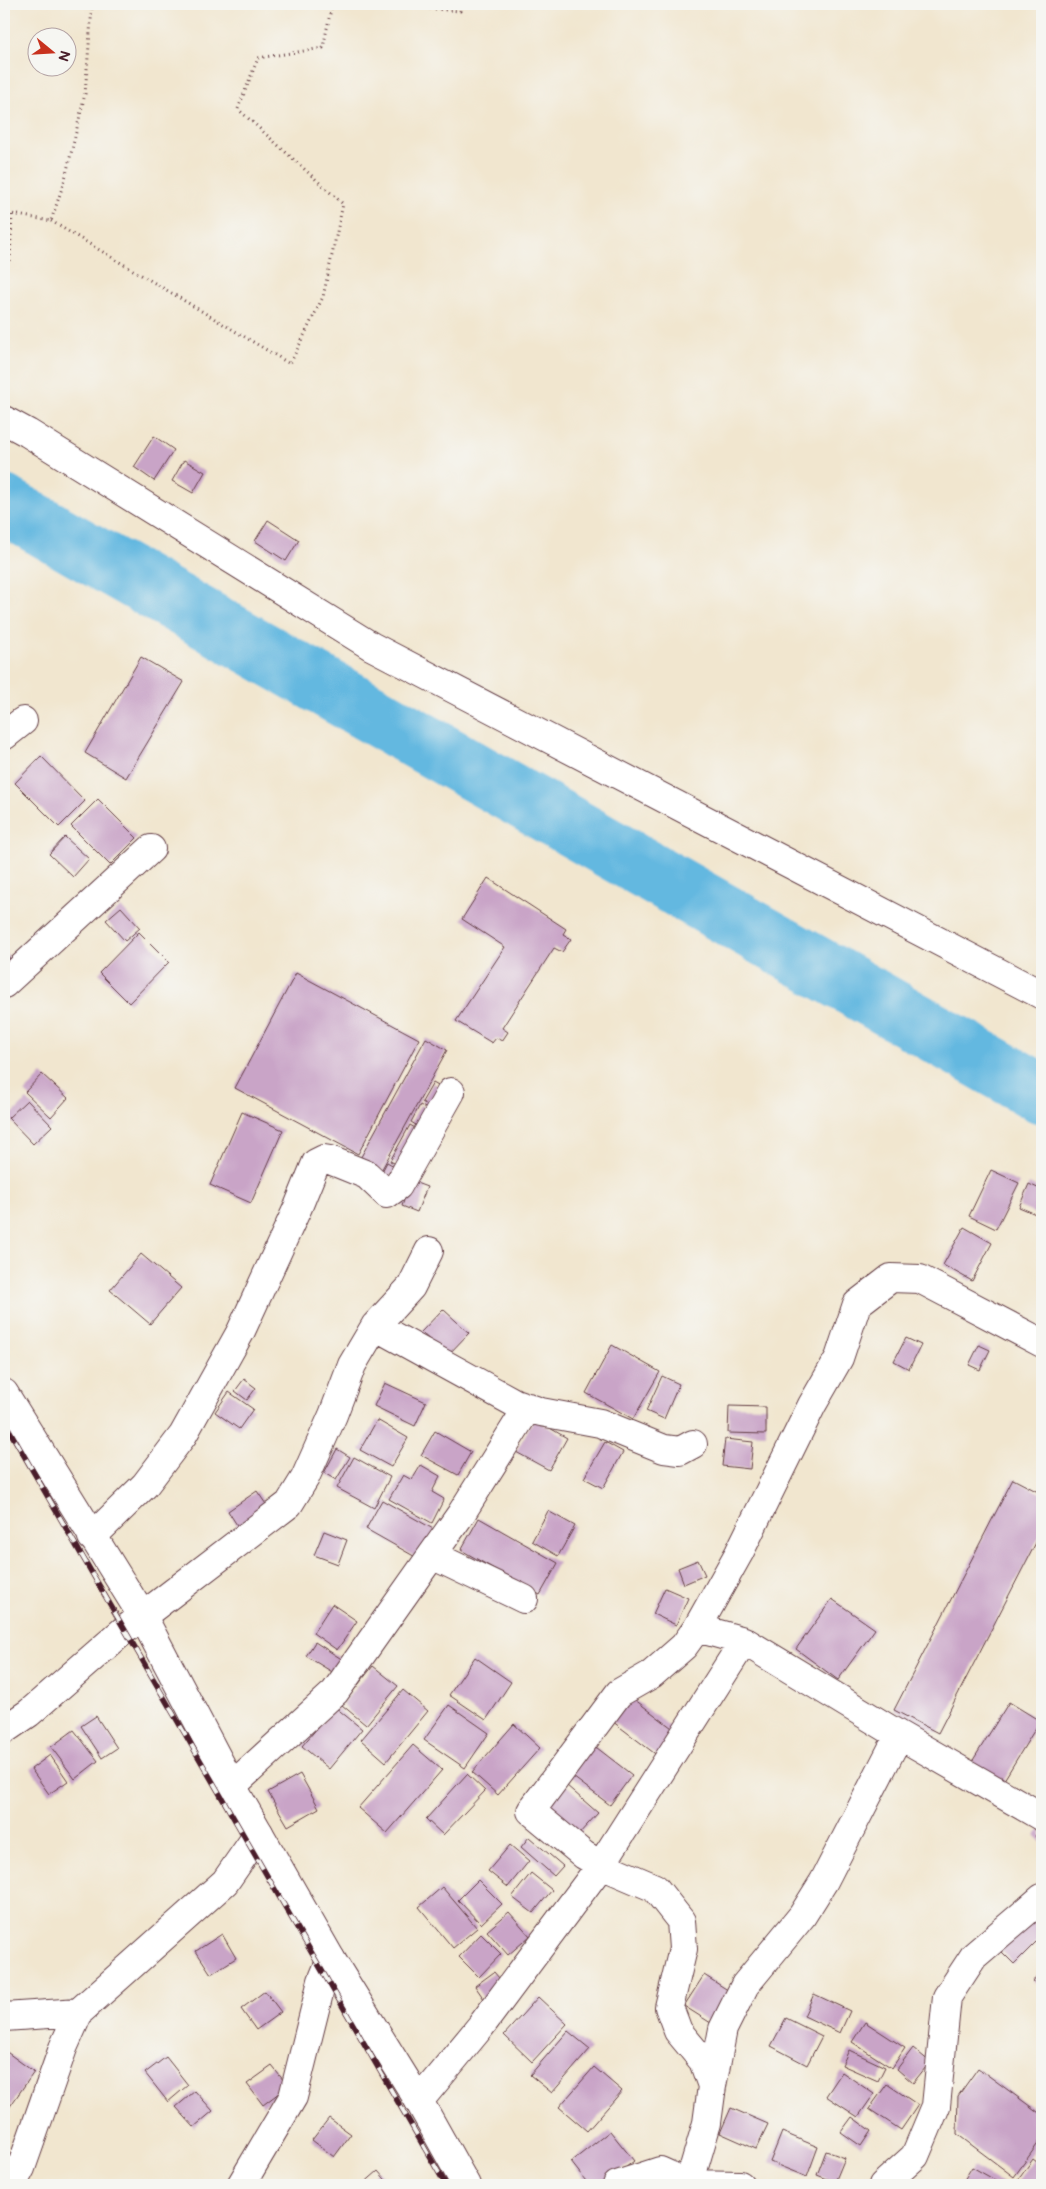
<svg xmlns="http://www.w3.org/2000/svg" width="1046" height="2189" font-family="'Balsamiq Sans',sans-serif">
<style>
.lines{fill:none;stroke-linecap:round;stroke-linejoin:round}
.river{stroke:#64b8e0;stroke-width:60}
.building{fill:#c9a4c7}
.minor-casing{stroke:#633d44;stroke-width:30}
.tertiary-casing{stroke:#633d44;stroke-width:30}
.path{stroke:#633d44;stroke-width:3;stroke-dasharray:1 4;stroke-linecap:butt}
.minor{stroke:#fff;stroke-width:28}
.tertiary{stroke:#fff;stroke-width:28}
.rail-casing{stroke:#4a1f2b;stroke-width:5.5}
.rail{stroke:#f6f6f2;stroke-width:4;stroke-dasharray:11;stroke-linecap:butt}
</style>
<rect width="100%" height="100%" fill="#f6f6f2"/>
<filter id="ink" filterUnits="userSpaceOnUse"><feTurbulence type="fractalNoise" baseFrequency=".02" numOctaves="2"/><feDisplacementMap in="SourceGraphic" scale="10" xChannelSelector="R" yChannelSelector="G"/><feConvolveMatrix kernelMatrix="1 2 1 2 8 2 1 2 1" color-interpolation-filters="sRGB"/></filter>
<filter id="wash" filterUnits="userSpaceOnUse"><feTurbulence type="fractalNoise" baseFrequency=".0096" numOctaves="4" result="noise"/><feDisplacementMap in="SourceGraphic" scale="20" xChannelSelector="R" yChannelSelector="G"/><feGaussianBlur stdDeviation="1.12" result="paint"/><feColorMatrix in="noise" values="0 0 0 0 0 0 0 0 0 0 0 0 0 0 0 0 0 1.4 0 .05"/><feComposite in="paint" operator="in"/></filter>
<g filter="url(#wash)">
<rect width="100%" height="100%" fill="#f1e6cf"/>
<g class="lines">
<!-- river -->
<path class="river" d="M4,505L1042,1094"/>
</g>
<g id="blocks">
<!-- building -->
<path class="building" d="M154,436L174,450L154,481L134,467Z
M184,460L205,472L193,493L172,481Z
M268,520L299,540L286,561L255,541Z
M141,657L184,682L126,778L85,753Z
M41,756L85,801L59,827L15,783Z
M98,799L137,838L110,865L71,826Z
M65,837L89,859L73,877L49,854Z
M488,878L566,929L563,934L571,939L562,952L554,948L502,1028L508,1032L502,1041L496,1038L492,1043L456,1021L505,947L462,919Z
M121,907L140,928L125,941L106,920Z
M139,932L169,962L129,1003L99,973Z
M4,950L16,968L4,976Z
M296,973L419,1039L358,1154L235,1088Z
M426,1038L447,1050L377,1178L356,1166Z
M42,1074L68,1098L51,1117L25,1092Z
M433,1083L447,1091L436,1110L422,1102Z
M27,1100L52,1126L33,1144L8,1118Z
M420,1105L434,1113L424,1130L411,1122Z
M242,1112L283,1130L251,1203L210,1185Z
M410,1125L424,1133L404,1168L390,1161Z
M387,1162L401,1170L377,1181Z
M991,1170L1019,1183L996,1229L969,1216Z
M411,1181L427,1187L417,1212L402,1206Z
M1029,1184L1042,1190V1205L1038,1215L1019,1207Z
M964,1227L992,1243L972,1281L943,1265Z
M141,1254L181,1288L150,1324L110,1290Z
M443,1309L469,1333L447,1356L421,1332Z
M906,1338L921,1345L909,1369L894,1361Z
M612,1345L660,1372L633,1419L586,1393Z
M979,1345L990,1350L980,1370L969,1365Z
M662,1376L679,1384L664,1419L646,1411Z
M244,1379L256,1388L247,1400L235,1391Z
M385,1383L426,1402L415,1426L374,1406Z
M229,1392L253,1409L239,1429L215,1412Z
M729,1406L766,1407V1434L728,1433Z
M534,1419L567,1438L549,1470L516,1452Z
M377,1420L408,1438L391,1467L360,1450Z
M435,1431L471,1452L458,1475L421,1455Z
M725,1439L753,1442L750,1469L722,1466Z
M605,1442L623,1452L603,1488L584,1478Z
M337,1449L350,1457L336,1480L324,1473Z
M354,1457L390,1477L374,1508L337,1488Z
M421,1465L440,1476L432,1492L444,1499L432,1523L389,1499L403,1475L412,1480Z
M1013,1479L1042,1494V1531L938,1733L894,1710Z
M257,1491L272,1513L242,1533L228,1511Z
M382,1500L435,1530L419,1559L366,1529Z
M548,1511L575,1526L558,1556L532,1541Z
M479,1518L558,1563L540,1595L461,1550Z
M324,1531L347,1540L338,1564L314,1555Z
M698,1560L705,1575L684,1584L678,1568Z
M665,1588L688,1598L676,1625L653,1614Z
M832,1599L875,1629L838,1680L796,1649Z
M332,1604L357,1621L337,1650L313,1633Z
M315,1642L343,1660L334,1673L306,1656Z
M475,1657L511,1682L486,1720L449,1695Z
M373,1666L398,1686L366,1725L342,1705Z
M403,1690L428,1711L386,1762L361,1740Z
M626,1693L676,1731L658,1756L608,1718Z
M1009,1702L1040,1721L1001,1785L970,1765Z
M449,1705L489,1733L465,1768L424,1740Z
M335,1707L362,1729L329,1769L302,1746Z
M96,1716L117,1748L102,1758L81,1726Z
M514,1724L540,1748L498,1795L472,1772Z
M74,1730L98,1761L75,1779L51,1747Z
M592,1744L632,1775L610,1805L569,1774Z
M413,1745L442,1770L387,1833L358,1808Z
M50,1755L68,1781L49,1794L31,1769Z
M300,1774L319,1808L288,1826L268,1792Z
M467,1774L485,1791L443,1835L426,1819Z
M566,1785L598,1813L578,1835L547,1807Z
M1042,1829V1843L1035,1836Z
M529,1837L563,1866L554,1876L521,1847Z
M510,1845L529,1861L508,1887L488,1871Z
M531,1873L552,1890L533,1913L512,1897Z
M478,1880L502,1904L481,1924L458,1900Z
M442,1887L477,1928L453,1948L419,1907Z
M1032,1909L1042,1919V1936L1014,1964L996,1946Z
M509,1912L530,1936L508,1955L487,1931Z
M222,1934L236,1958L211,1974L196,1951Z
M481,1934L501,1954L479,1977L459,1957Z
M1042,1969V1988L1033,1981Z
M494,1972L504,1984L484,1999L475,1986Z
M704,1975L734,1994L714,2025L684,2006Z
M265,1991L281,2012L256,2030L241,2009Z
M814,1994L850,2011L840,2033L804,2016Z
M538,1997L567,2024L532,2062L504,2035Z
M786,2018L822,2036L807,2065L771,2046Z
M865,2022L905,2048L892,2068L852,2042Z
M568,2031L590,2049L552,2093L530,2075Z
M913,2048L930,2062L913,2083L897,2069Z
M4,2050L34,2072L4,2115Z
M849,2050L885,2067L878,2081L842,2065Z
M166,2057L188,2085L168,2102L145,2073Z
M272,2066L288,2086L263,2105L247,2084Z
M594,2067L622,2091L587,2131L559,2107Z
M978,2068L1042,2115V2138L1014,2177L957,2134L958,2096Z
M842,2072L874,2094L858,2117L826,2096Z
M887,2084L918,2105L901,2130L869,2109Z
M195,2091L213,2111L194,2127L176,2107Z
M731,2108L768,2124L756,2149L720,2133Z
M852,2117L871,2131L861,2146L841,2132Z
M329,2118L351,2134L334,2157L312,2140Z
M610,2131L634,2161L603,2185H589L571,2162Z
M782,2132L818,2147L807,2177L770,2162Z
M826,2151L845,2158L835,2182L817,2175Z
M1033,2159L1042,2166V2185H1019L1016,2183Z
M972,2167L1004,2185H961Z
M378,2171L390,2185H362Z"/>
</g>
</g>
<g filter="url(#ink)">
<use href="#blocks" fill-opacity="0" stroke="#633d44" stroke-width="1"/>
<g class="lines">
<defs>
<path id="minor" d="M4,736L23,721
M4,984L151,849
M375,1326L515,1403L541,1412L600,1423L664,1449L680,1451L693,1444
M92,1537L145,1485L183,1435L241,1331L298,1207L316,1163L324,1159L330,1160L367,1175L387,1194L398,1186L451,1092
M432,1555L524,1599
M697,1628L744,1641L899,1735L1042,1817
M4,1730L29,1713L123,1631L289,1504L305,1478L333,1415L352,1365L375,1326L411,1287L429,1251
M232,1786L335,1692L461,1514L528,1407
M4,2017L79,2012
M712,2086L723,2029L745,1985L802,1916L824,1881L899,1735
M419,2101L481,2026L601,1865L744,1641
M689,2184L707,2123L712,2086L703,2061L678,2031L669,2007L683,1949L681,1921L655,1888L601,1865L584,1855L531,1811L619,1693L652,1674L684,1646L697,1628L739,1553L812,1405L839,1358L857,1304L891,1278L920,1279L1042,1343
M12,2185L21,2168L63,2048L79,2012L225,1882L259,1833
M241,2185L293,2097L322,1981L331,1959
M617,2185L660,2171L689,2184L740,2185
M883,2185L915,2156L936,2106L947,1997L974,1956L1042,1898"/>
<path id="tertiary" d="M4,420L28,433L371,646L1042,995
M4,1393L143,1617L232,1786L331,1959L419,2101L466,2185"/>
</defs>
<!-- minor casing -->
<use href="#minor" class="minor-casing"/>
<!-- tertiary casing -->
<use href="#tertiary" class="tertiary-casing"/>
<!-- path -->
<path class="path" d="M370,4L460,11L461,4
M4,210L12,214L51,221L65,179L85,94L92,8L94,4
M51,221L290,364L323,297L343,204L238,109L258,58L323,48L332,4
M4,269L10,261L12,214"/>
<!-- minor -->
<use href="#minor" class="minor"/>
<!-- tertiary -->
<use href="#tertiary" class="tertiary"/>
<defs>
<path id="rail" d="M4,1421L446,2185"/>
</defs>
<!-- rail casing -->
<use href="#rail" class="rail-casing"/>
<!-- rail -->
<use href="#rail" class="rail"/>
</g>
</g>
<!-- margin -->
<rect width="1046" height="2189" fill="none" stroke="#f6f6f2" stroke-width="20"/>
<!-- north arrow -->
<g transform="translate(52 52) rotate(108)"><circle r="24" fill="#f6f6f2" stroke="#b1a0a2"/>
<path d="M0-4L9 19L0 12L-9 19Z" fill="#c8321e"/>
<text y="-8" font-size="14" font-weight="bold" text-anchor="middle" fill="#4a1f2b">N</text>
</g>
</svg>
